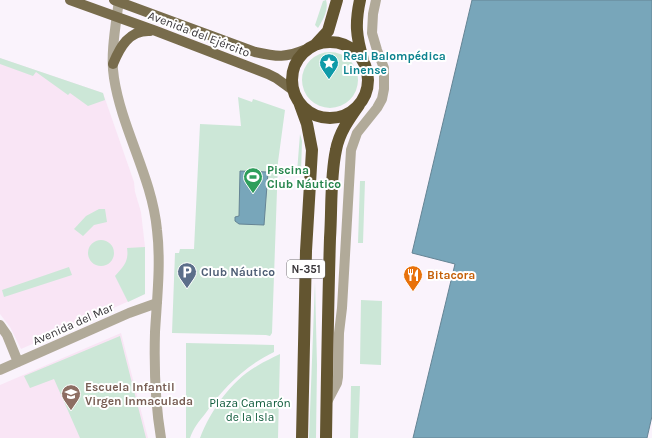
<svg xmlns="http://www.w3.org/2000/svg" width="652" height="438" font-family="Karla,sans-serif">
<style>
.education{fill:#f9e5f5}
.green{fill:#cce7d7}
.water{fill:#78a6ba;stroke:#658494}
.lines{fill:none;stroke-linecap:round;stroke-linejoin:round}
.minor{stroke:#b1aa99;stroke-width:10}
.major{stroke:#786c4c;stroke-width:10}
.highway{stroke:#635530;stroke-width:12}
.labels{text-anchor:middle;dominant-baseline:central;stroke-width:4;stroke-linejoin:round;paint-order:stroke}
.shield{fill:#fff;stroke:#747275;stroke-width:1}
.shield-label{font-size:11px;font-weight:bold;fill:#39363a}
.street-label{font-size:12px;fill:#39363a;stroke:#fff}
.culture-label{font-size:12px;font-weight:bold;fill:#0d838f;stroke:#fff;text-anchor:start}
.leisure-label{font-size:12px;font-weight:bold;fill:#27864d;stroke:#fff;text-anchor:start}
.service-label{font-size:12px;font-weight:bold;fill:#4e5e75;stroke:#fff;text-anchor:start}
.food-label{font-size:12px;font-weight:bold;fill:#c56008;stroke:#fff;text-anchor:start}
.education-label{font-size:12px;font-weight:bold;fill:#785e54;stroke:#fff;text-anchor:start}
.park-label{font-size:12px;fill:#105b3c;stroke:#fff}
</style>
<rect width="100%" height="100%" fill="#faf3fc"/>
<!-- education -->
<path class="education" d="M0,58L103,93L134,182L135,192L141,212L145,247V294L21,349L10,327L0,314Z
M121,333L148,438H0V385Z"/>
<!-- green -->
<path class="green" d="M326,0C329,9 323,20 318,28L315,25L323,1Z
M302 80a28 28 0 1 1 56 0a28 28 0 1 1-56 0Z
M0,58L103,93L105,100L88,106L70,93L68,95L36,72L33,76L0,64Z
M238,97L252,102L253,99L285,110L278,162L272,333L270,336L266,335L172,333L175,253H179L180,249H194L200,124L241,126Z
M300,134L302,141L301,172H297Z
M360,181H365L363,243H358Z
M99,209H105L107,222L94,225L83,236L74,229L86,216Z
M88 253a13 13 0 1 1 26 0a13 13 0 1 1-26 0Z
M145,247V294L128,302L115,276C124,266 129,261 127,248Z
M69,267L72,275L4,297L2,290Z
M315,282L317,365L316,438H309Z
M361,300L382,301L381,365L360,364Z
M120,336L146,438H80L54,379L30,388L24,376Z
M186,343L274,345V352C245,366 223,388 205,414C199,421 193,429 190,438H186Z
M280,354L278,438H200C211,410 231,381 257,366C265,361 272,358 280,354Z
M351,386H360L358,438H350Z"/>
<!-- water -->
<path class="water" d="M472,0H652V416L647,438H413L455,264L412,253Z
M240,171L268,172L264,225L239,224L235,221V217L239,216Z"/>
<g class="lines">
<!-- minor -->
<path class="minor" d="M119,0C116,24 110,55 114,78C122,130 152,177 157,230C161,263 157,298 155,332C154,368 155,403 161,438
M0,325L7,335L18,362
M0,370L129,313L157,303
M327,402L337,383L338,377L339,333L342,308L351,150L357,133L377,108L382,99L384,89V68L377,50L372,33L373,14L376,0"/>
<!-- major -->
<path class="major" d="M70,0L156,31L268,74L276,78L294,91
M114,0L255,52C278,57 285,58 307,49
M113,64C120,47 129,30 150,31"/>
<!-- highway -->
<path class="highway" d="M360,0C355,23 356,36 363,59
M292 80a38 38 0 1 1 76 0a38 38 0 1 1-76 0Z
M316,44L328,31L337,0
M299,102L307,124L312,150L306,251L302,438
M326,438C327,371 328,304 330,238C332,209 330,178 336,150C339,133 349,119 359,105"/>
</g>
<!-- icons -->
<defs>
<symbol id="sight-pin" viewBox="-11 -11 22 30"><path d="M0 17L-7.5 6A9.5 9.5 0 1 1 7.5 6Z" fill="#0f9aa8" stroke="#fff"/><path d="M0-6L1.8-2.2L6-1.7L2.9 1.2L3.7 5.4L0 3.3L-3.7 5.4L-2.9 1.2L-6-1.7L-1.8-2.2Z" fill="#fff"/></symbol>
<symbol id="stadium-pin" viewBox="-11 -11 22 30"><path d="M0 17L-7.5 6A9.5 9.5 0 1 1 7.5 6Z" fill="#2e9e5b" stroke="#fff"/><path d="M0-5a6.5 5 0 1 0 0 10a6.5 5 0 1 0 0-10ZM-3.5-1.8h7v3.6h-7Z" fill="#fff"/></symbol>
<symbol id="parking-pin" viewBox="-11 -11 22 30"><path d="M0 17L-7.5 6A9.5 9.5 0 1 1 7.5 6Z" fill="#5c6f8a" stroke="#fff"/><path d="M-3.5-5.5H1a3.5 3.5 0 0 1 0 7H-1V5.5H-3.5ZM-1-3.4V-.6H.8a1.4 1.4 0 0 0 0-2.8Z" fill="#fff"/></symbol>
<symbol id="restaurant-pin" viewBox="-11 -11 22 30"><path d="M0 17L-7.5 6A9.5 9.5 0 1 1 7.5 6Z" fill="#e8710a" stroke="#fff"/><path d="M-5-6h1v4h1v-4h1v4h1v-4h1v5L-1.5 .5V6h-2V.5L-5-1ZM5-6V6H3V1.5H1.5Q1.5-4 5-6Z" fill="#fff"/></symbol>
<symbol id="school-pin" viewBox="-11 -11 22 30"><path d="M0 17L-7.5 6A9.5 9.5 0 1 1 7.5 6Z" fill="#8d6e63" stroke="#fff"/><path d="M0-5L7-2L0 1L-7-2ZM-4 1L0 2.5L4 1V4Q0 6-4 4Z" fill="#fff"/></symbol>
</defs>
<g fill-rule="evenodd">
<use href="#sight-pin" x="318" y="52" width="22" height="30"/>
<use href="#stadium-pin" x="242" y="166" width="22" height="30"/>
<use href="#parking-pin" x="176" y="261" width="22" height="30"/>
<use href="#restaurant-pin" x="402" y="264" width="22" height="30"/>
<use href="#school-pin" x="60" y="383" width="22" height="30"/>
</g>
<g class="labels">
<!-- shield labels -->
<rect class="shield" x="287" y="260" width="38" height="18" rx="3"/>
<g class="shield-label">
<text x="306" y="269">N-351</text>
</g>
<!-- street labels -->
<g class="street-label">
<text transform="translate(199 34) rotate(21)">Avenida del Ejército</text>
<text transform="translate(73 324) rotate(-24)">Avenida del Mar</text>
</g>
<!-- culture labels -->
<g class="culture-label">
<text x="343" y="56">Real Balompédica<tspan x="343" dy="14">Linense</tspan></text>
</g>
<!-- leisure labels -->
<g class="leisure-label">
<text x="267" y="170">Piscina<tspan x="267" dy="14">Club Náutico</tspan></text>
</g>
<!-- service labels -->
<g class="service-label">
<text x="201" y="272">Club Náutico</text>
</g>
<!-- food labels -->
<g class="food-label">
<text x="427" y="275">Bitacora</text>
</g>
<!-- education labels -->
<g class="education-label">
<text x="85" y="387">Escuela Infantil<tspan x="85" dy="14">Virgen Inmaculada</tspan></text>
</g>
<!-- park labels -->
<g class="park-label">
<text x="250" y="403">Plaza Camarón<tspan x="250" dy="14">de la Isla</tspan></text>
</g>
</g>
</svg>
